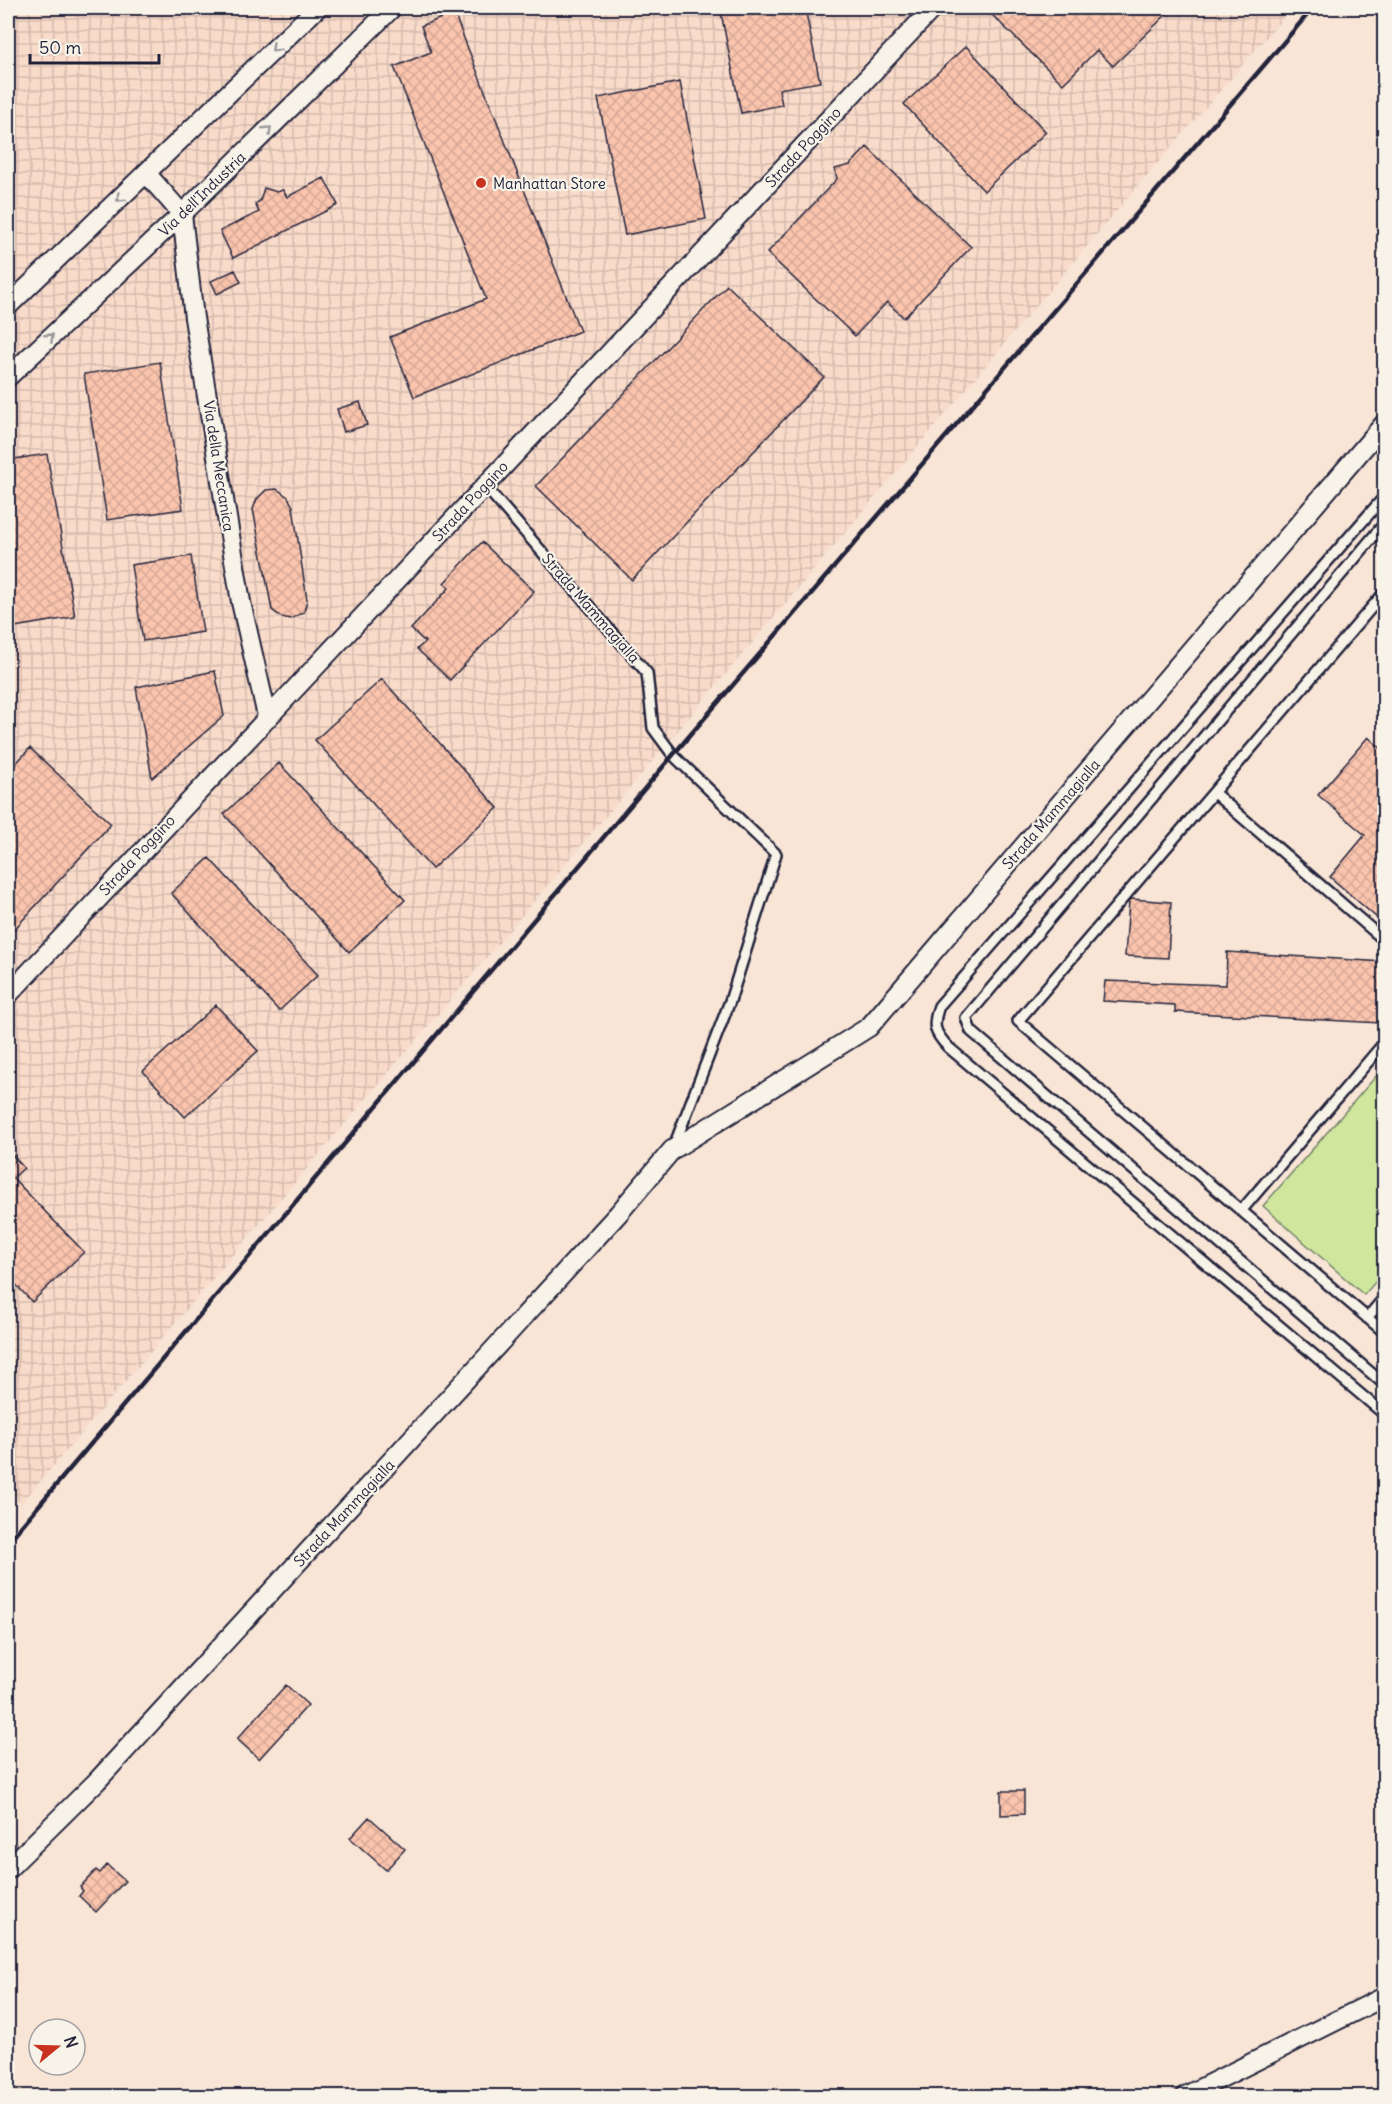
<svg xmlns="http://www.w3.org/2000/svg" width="1392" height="2104" font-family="Delius,sans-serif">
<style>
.industrial{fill:url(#industrial-grid)}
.green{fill:#cee79d;stroke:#78846c;stroke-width:1.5}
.building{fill:url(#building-cross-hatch);stroke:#22223b;stroke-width:1.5}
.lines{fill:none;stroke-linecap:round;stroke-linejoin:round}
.lane-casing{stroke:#22223b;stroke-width:14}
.street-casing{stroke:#22223b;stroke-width:22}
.lane{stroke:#f7f3e8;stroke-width:9}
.street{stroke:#f7f3e8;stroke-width:18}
.rail{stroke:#22223b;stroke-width:4.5}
.oneway{stroke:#97959a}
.poi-dot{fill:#c8321e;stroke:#f7f3e8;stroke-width:2}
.labels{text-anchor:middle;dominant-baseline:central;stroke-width:4.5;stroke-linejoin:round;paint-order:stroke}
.street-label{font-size:15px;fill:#22223b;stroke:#f7f3e8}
.poi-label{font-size:15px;fill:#22223b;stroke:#f7f3e8;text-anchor:start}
</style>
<defs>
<pattern id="industrial-grid" width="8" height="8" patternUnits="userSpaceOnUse" patternTransform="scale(1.5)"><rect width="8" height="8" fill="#f9dbca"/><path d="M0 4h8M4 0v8" fill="none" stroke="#d5bcae"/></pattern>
<pattern id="building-cross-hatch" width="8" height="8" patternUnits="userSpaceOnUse" patternTransform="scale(1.5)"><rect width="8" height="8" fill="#fac4ad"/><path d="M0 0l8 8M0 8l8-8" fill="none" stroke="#d6a896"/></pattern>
</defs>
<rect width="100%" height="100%" fill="#f8e5d6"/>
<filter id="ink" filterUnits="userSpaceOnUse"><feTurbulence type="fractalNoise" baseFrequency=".0167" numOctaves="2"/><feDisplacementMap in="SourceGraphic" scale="12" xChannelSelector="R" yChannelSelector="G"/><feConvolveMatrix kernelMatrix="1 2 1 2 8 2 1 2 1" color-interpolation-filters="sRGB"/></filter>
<g filter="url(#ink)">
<!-- industrial -->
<path class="industrial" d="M8,8H1292L1136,188L482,963L21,1504L8,1492Z"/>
<!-- green -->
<path class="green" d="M1384,1067V1272L1364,1295L1263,1206Z"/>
<!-- building -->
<path class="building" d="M720,8H805L820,82L779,89L782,105L741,113Z
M985,8H1173L1113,66L1097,50L1063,84Z
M454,13L580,331L414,397L390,337L486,299L394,67L431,52L421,26Z
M966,46L1046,132L984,191L904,104Z
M680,82L706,219L625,235L598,98Z
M867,147L971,247L904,318L887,302L855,336L767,253L837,179L835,169L850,165Z
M324,178L338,205L233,258L220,231L259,212L255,204L260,201L264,188L277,192L283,190L287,197Z
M235,270L241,282L217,294L211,281Z
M727,285L824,377L632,580L536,486Z
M160,362L183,509L107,520L84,374Z
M360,402L367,425L344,432L337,409Z
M47,454L75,617L8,628V460Z
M277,489L288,497L293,507L307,600L304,612L291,619L281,617L272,610L253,509L257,499L266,490Z
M482,542L534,591L450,680L417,649L425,642L411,629L449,588L444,583Z
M191,556L203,632L143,641L131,565Z
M215,671L224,716L152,778L136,687Z
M382,679L498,808L432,869L315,740Z
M1368,737L1384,751V924L1330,877L1365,835L1318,795Z
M30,748L111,824L8,936V772Z
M279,763L405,900L349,952L224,814Z
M209,858L318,975L279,1011L171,893Z
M1131,899L1171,902L1168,958L1125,956L1129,901Z
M1227,952L1384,962V1010L1382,1007L1381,1023L1175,1012V1005L1103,1001L1105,981L1226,985Z
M216,1005L258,1051L185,1117L143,1071Z
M8,1150L24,1168L13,1178L84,1252L32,1302L8,1276Z
M286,1685L308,1705L259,1759L237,1739Z
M1001,1791H1024V1814L1001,1815Z
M369,1817L405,1849L386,1870L350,1838Z
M107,1865L125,1881L96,1912L79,1896L83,1891L80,1887L96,1870L100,1873Z"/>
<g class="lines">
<defs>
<path id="lane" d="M484,485L647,673L653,728L673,755L776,854L730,1001L674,1146
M1384,497L939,1006C932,1026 934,1032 948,1047L1384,1414
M1384,524L966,1018L971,1031L1384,1384
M1384,593L1018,1021L1384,1332
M1214,793L1384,940
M1241,1211L1384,1043
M1367,1318L1384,1298"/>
<path id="street" d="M146,173L182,214L194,318L241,602L267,716
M8,306L317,8
M8,377L182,214L392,8
M8,995L933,8
M8,1869L97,1781L618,1214L672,1150L869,1027L1384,424
M1185,2096L1384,1997"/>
</defs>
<!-- lane casing -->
<use href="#lane" class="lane-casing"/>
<!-- street casing -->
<use href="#street" class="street-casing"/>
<!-- lane -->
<use href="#lane" class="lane"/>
<!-- street -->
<use href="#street" class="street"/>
<!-- rail -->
<path class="rail" d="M8,1542L673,755L1313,8"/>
</g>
<!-- one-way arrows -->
<defs><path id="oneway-chevron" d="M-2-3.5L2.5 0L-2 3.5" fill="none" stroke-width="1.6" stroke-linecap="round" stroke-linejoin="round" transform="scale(1.5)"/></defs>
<g class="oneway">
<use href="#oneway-chevron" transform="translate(275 48) rotate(136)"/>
<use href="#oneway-chevron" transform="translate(268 130) rotate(-44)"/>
<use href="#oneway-chevron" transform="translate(120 198) rotate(136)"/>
<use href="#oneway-chevron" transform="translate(50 337) rotate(-43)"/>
</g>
</g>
<!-- markers -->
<circle class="poi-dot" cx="481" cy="183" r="6"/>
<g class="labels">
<!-- street labels -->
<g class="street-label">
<text transform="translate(803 147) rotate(-47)">Strada Poggino</text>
<text transform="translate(202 194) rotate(-44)">Via dell'Industria</text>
<text transform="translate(219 466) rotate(81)">Via della Meccanica</text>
<text transform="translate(470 501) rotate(-47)">Strada Poggino</text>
<text transform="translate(591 608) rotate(49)">Strada Mammagialla</text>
<text transform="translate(1051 814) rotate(-49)">Strada Mammagialla</text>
<text transform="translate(137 855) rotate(-47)">Strada Poggino</text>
<text transform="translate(344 1513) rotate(-47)">Strada Mammagialla</text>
</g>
<!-- poi labels -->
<g class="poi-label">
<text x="493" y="183">Manhattan Store</text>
</g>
</g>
<!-- margin -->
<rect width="1392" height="2104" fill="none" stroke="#f7f3e8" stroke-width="30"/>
<rect x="15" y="15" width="1362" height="2074" fill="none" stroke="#22223b" stroke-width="2" filter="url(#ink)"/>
<!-- north arrow -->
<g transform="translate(57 2047) rotate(71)"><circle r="28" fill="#f7f3e8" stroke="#a29fa3" stroke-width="1.5"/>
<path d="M0-4.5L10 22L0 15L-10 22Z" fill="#c8321e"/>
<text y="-9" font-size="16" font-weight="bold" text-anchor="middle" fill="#22223b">N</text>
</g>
<!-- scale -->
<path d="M30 54v9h129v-9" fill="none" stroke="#22223b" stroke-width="3"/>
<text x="39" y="54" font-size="18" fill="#22223b" stroke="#f7f3e8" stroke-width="4.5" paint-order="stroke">50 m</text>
</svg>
